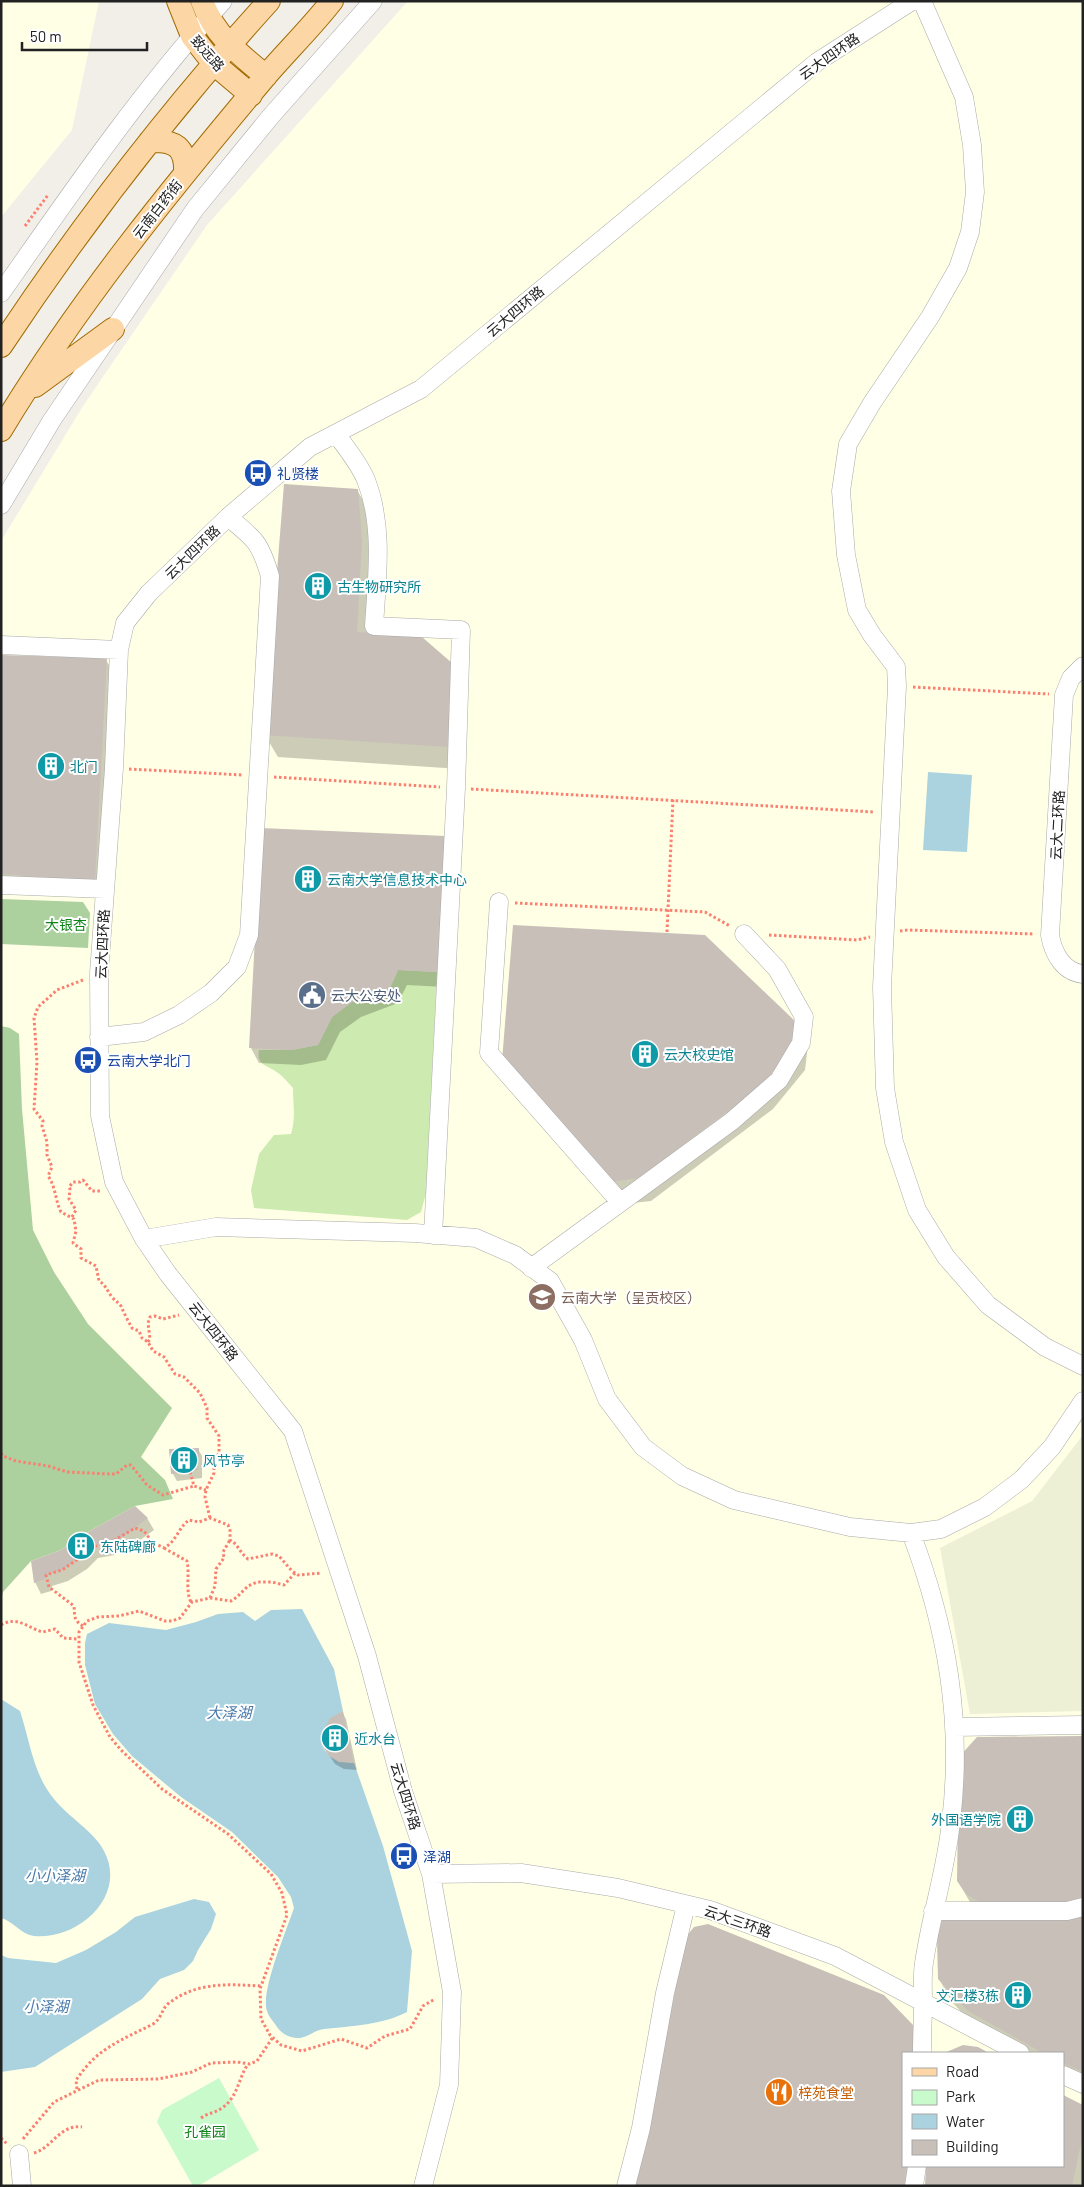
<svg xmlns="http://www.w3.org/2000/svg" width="1084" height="2187" font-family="Barlow,'Noto Sans SC',sans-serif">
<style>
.education{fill:#ffffe5;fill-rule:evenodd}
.farmland{fill:#eef0d5}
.grass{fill:#cdebb0}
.forest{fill:#add19e}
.park{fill:#c8facc}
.water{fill:#aad3df}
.shadow{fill:#0003}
.building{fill:#c7bfb8}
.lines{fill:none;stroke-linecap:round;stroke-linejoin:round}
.minor-casing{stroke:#a9a9a9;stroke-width:19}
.major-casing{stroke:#a06b00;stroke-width:24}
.path{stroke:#fa8072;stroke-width:3;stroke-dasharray:2.5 2.5;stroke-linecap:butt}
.minor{stroke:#fff;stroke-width:18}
.major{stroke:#fcd6a4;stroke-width:22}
.labels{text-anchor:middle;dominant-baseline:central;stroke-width:4;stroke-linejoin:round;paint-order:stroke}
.street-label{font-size:14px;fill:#222;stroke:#fff}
.transit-label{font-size:14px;fill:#164399;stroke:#fff;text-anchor:start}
.culture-label{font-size:14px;fill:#0d838f;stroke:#fff;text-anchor:start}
.park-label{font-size:14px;fill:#0c8416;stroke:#fff}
.service-label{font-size:14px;fill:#4e5e75;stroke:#fff;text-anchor:start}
.education-label{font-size:14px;fill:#785e54;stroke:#fff;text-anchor:start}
.food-label{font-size:14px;fill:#c56008;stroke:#fff;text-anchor:start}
.water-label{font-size:15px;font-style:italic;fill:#4a7aab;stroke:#fff}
</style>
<rect width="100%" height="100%" fill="#f2efe9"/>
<!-- education -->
<path class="education" d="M1,1H99L72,130L1,217Z
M408,1H1083V2186H1V541L83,406L207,225ZM903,2053H1063V2166H903Z"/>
<!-- farmland -->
<path class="farmland" d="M1083,1435V1711L970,1714L940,1548L1032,1501Z"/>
<!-- grass -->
<path class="grass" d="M398,970L437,972L426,1193L421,1212L407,1220L254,1208L251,1190L259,1154L274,1135L291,1134C296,1118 293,1104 293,1088C288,1083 284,1077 278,1073C268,1065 256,1066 259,1050H292L318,1045L332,1017L352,1002L390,988Z"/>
<!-- forest -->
<path class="forest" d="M1,899L83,902L90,913L88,948L1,944Z
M1,1026L10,1028L19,1034L22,1109L33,1230L54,1272L88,1324L172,1408L141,1457L165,1480L173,1499L135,1506L75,1539L61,1550L31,1561L3,1592L1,1599Z"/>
<!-- park -->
<path class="park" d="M219,2078L259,2150L198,2186H193L157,2122L162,2110Z"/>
<!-- water -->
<path class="water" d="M928,772L972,775L967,852L923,850Z
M302,1609L334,1669L343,1711C311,1730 315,1760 354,1763L383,1846L412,1951L407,2012C382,2025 352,2026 324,2029C314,2030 307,2039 296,2038C286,2037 280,2032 275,2024C272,2020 268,2015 267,2011C260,1992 287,1929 294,1908L291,1897L278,1877L232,1832L181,1797L132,1756L113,1734L95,1704L85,1665V1643L87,1634L109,1623L166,1630L196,1622L218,1614L243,1612L255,1621L271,1610Z
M1,1699L20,1711C30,1741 33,1774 54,1799C68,1817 95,1832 104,1851C128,1896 78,1940 34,1936C22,1935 13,1921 1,1918Z
M194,1899L209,1902L216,1914L211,1929L198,1950L193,1961L184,1970L160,1979L142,1999L35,2067L1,2072V1955L8,1958L56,1963L86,1950L116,1932L135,1917Z"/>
<!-- shadow -->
<path class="shadow" d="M357,490L370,512L371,634L451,663L460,769L278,757L265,735Z
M1,656L106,660L115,675L104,895L1,888Z
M445,837V987L407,985L398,1003L361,1017L340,1032L326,1060L301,1065L259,1063L251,1048Z
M808,1045L805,1070L773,1109L651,1201L624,1204L517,1083Z
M198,1449L202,1456V1478L177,1481L173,1474L171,1451Z
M147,1518L154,1530L129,1548L115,1555L98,1558L87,1569L68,1581L52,1586L51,1591L41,1594L35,1582L32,1562Z
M342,1712L346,1719L357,1770L344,1769L335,1764L327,1752Z
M1083,1737V2088L1063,2079V2053H1017L982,2034L952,2002L939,1979L971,1904L958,1881Z
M913,2027L922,2053H903V2166H918L915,2186H633Z
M1063,2095L1083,2106V2186H926L928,2166H1063Z"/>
<!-- building -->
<path class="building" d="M284,484L358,489L362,541L357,632L422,637L452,663L448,747L264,735Z
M1,655L107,658L95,881L1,874Z
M261,828L446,836L437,972L398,970L390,988L352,1002L332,1017L318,1045L292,1050L249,1048Z
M513,925L705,935L795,1021L792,1047L760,1087L638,1178L610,1182L502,1061Z
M199,1448L198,1470L171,1474L169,1449Z
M135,1506L148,1518L122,1537L108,1544L91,1547L81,1557L62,1570L46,1575L45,1579L34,1583L31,1561L61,1550L75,1539Z
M343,1711L354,1763L339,1762L329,1756L322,1745L323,1731L330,1718Z
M1083,1736V1901L1069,1903H981L966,1894L957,1881L959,1757L977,1737Z
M1083,1917V2072L1063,2063V2053H1043L968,2011L938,1979L937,1938L942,1919H1068Z
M708,1924L884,1995L914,2026V2053H903V2166H907L904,2186H631L648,2131L685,1938L694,1927Z
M963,2045L978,2047L989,2053H944Z
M1063,2095L1083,2105V2134L1072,2186H925L926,2166H1063Z"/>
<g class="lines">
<defs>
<path id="minor" d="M922,1L964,97L972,145L975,192L970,232L958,268L930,317L872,403L848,444L841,491L846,555L857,610L872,635L896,667L897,686L882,987L885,1088L894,1142L917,1210L946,1257L988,1305L1045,1347L1083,1366
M1,293C71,193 141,91 223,1
M336,434C347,449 359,463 366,480C384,526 377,578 374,626L461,630L456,788L433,1235
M1,505L52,420L195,209L271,116L373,1
M1,645L119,650
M1083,666L1071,678L1064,695L1050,935C1053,953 1063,972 1083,974
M1,885L105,889
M499,902L489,1053L620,1202
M99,1037L144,1032L179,1015L211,993L237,967L249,935L270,576C260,542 255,539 228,517
M144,1239L216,1227L415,1233L476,1238L515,1255L550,1281L583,1340L607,1399L643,1447L682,1476L734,1500L850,1527L911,1533L941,1529L985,1507L1021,1480L1052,1447L1083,1401
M531,1268L732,1121L779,1080L801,1043L804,1017L777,969L744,934
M911,1533C947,1628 963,1720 951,1822C946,1870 931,1915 924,1963C922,1975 923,1988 923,2000C923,2018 922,2036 922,2053
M955,1727L1083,1725
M431,1874L521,1873L618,1888L710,1910L835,1956L1020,2053
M933,1911H1067L1083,1907
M1063,2075L1083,2084
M19,2154L22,2186
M423,2186L449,2085L452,1992L431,1874L403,1791L367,1656L293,1431L168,1274L144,1239L114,1182L100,1116L99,973L114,768L119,650L125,623L149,593L228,517L310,447L421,389L817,62L912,1
M626,2186L641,2128L665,1993L686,1905
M914,2186L917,2166"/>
<path id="major" d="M178,1L192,36L213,63L251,95
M202,1C214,35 239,54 266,76
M150,141C175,140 186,147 185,173
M1,346C82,224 171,109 269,1
M35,386L113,329
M1,430C77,304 170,190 264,78C286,52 311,28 332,1"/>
</defs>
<!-- minor casing -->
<use href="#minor" class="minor-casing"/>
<!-- major casing -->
<use href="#major" class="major-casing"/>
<!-- path -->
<path class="path" d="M25,226L48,195
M913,687L1049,694
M129,769L243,775
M274,777L440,787
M471,789L874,812
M515,903L705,912L730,926
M900,931L908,930L1034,934
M667,932L673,799
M769,935L857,940L870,937
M83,980L57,990L38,1007L34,1018L37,1062L34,1109L43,1121L42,1126L47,1142V1155L52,1167L48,1176C56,1187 55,1200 61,1212L74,1219L76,1231L73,1243L81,1249V1258L96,1266L99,1281C106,1285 107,1291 112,1297C115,1301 118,1302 121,1306C124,1313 128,1321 132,1328L139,1331L142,1338L148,1342L153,1351L164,1357L175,1374L184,1377L200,1393L207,1408V1418L219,1436V1453L214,1461V1473L206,1490L205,1497L210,1518
M72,1217L76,1210L69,1199L70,1189L69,1187L73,1182H80L83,1180L92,1191H101
M148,1342L150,1339L148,1323L150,1317L155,1316L163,1319L179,1315
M1,1453L3,1456L16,1461L48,1466L67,1472L110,1474H116L127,1465H131L147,1485L163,1495L194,1486
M190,1472L194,1486L206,1490
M164,1548L187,1561C190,1574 185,1591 191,1602
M295,1573L284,1585L272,1582H257L248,1586L237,1597L231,1601L210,1598L192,1602L180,1618L172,1621H165L139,1611L119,1616L98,1617L87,1621L79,1632V1662L93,1705L110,1737L121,1750L162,1789L228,1834L271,1874L282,1893L287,1915L260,1989L261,2019L270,2035L281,2045L302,2051L341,2039L367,2048L385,2036L410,2029L423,2006L435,1999
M210,1598L215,1586L216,1569L224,1558L223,1552L230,1540
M1,1625C18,1615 29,1629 43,1632L55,1629L63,1638L78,1639
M83,1626C73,1620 75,1616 74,1606L49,1587L46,1575L62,1570L81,1557L91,1547L108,1544L135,1528L144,1531L152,1542L164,1548C177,1541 178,1528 189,1520L199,1522L210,1518L228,1525L230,1530V1540C238,1544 240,1553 248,1559L272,1554L279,1556L292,1571L298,1575L322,1573
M77,2089L76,2080C83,2070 92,2059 102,2052C118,2040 136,2033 153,2024C162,2018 162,2008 169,2003C197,1982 227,1984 261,1986
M201,2118C208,2113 215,2113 222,2108C238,2097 238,2079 248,2064
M1,2138L8,2145
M23,2139L54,2102L99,2080L158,2079L192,2072L211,2063L237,2062L250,2064L257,2061L273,2037
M34,2153C52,2148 60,2124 82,2127"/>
<!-- minor -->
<use href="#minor" class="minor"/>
<!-- major -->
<use href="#major" class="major"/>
</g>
<!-- icons -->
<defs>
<symbol id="bus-disc" viewBox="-11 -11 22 22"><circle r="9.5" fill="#1a4fb4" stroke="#fff"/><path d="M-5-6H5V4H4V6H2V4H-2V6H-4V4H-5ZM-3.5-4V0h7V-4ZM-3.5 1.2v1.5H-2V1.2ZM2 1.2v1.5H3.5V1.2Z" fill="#fff"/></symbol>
<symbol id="building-disc" viewBox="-11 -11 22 22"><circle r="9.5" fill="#0f9aa8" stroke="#fff"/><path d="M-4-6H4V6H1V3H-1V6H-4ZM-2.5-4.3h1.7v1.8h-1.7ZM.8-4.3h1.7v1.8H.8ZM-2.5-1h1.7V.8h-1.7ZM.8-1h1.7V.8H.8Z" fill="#fff"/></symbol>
<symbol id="civic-disc" viewBox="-11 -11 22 22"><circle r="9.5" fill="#5c6f8a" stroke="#fff"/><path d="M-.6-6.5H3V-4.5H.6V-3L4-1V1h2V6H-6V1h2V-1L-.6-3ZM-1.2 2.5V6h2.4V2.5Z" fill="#fff"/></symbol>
<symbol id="university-disc" viewBox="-11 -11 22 22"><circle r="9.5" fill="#8d6e63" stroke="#fff"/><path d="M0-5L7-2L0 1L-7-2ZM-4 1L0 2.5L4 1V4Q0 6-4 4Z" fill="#fff"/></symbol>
<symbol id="restaurant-disc" viewBox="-11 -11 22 22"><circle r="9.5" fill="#e8710a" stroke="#fff"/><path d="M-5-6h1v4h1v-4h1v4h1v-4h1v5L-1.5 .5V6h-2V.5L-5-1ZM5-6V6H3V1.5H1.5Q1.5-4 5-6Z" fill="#fff"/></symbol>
</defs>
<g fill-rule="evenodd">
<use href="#bus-disc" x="242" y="457" width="32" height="32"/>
<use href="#building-disc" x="302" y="570" width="32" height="32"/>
<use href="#building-disc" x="35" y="750" width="32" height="32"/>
<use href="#building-disc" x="292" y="863" width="32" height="32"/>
<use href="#civic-disc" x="296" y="979" width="32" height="32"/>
<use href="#building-disc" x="629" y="1038" width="32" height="32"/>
<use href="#bus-disc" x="72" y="1044" width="32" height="32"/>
<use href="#university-disc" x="526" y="1281" width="32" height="32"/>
<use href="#building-disc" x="168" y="1444" width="32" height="32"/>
<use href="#building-disc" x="65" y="1530" width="32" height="32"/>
<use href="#building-disc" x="319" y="1722" width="32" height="32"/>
<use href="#building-disc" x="1004" y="1803" width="32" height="32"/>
<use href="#bus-disc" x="388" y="1840" width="32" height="32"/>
<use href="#building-disc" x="1002" y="1979" width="32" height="32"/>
<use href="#restaurant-disc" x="763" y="2076" width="32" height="32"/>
</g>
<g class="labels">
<!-- street labels -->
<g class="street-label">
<text transform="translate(208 53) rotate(49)">致远路</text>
<text transform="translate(829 56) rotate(-35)">云大四环路</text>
<text transform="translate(157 209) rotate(-52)">云南白药街</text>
<text transform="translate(515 311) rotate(-40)">云大四环路</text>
<text transform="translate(192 552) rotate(-44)">云大四环路</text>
<text transform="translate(1057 825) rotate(-87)">云大二环路</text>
<text transform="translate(102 944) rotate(-87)">云大四环路</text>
<text transform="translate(214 1331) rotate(52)">云大四环路</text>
<text transform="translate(406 1796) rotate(73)">云大四环路</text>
<text transform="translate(738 1921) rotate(19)">云大三环路</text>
</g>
<!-- transit labels -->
<g class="transit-label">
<text x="277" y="473">礼贤楼</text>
<text x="107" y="1060">云南大学北门</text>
<text x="423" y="1856">泽湖</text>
</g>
<!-- culture labels -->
<g class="culture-label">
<text x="337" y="586">古生物研究所</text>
<text x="70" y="766">北门</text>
<text x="327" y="879">云南大学信息技术中心</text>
<text x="664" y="1054">云大校史馆</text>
<text x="203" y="1460">风节亭</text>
<text x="100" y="1546">东陆碑廊</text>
<text x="354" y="1738">近水台</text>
<text x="1001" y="1819" text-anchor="end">外国语学院</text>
<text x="999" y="1995" text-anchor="end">文汇楼3栋</text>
</g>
<!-- park labels -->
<g class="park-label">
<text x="66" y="924">大银杏</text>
<text x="205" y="2131">孔雀园</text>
</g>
<!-- service labels -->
<g class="service-label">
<text x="331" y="995">云大公安处</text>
</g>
<!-- education labels -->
<g class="education-label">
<text x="561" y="1297">云南大学（呈贡校区）</text>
</g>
<!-- food labels -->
<g class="food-label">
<text x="798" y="2092">梓苑食堂</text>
</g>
<!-- water labels -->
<g class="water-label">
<text x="229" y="1712">大泽湖</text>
<text x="55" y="1875">小小泽湖</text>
<text x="46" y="2006">小泽湖</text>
</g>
</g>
<!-- border -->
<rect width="1084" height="2187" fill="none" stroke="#222222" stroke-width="5"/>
<!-- legend -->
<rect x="902" y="2052" width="162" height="115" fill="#ffffff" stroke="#a7a7a7"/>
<rect x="912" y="2068" width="25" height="8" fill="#fcd6a4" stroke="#a7a7a7"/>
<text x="946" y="2077" font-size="15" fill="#222222">Road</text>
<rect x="912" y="2090" width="25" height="15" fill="#c8facc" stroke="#a7a7a7"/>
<text x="946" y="2102" font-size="15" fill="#222222">Park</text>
<rect x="912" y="2114" width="25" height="15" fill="#aad3df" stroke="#a7a7a7"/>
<text x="946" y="2127" font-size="15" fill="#222222">Water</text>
<rect x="912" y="2140" width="25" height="15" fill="#c7bfb8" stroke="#a7a7a7"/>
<text x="946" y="2152" font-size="15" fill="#222222">Building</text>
<!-- scale -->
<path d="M22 42v8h125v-8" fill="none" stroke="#222222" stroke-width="2.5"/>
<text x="30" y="42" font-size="15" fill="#222222" stroke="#ffffff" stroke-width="4" paint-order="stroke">50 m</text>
</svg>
